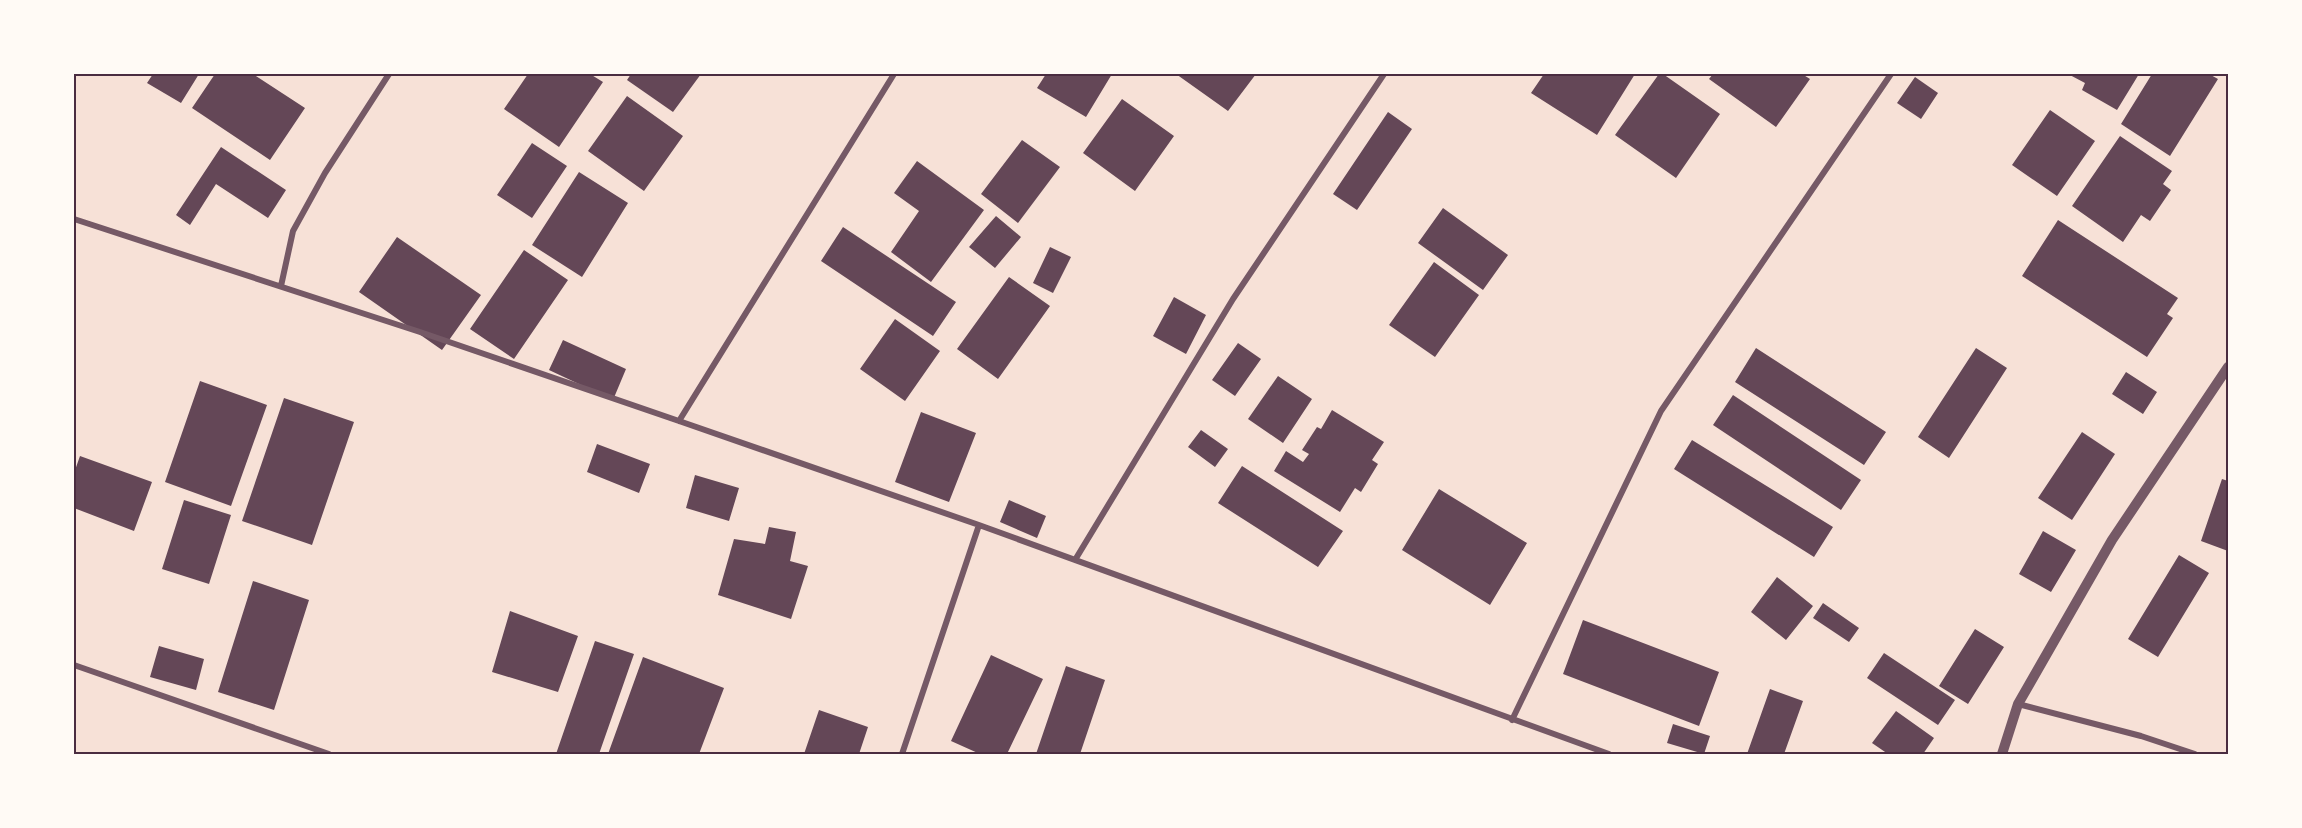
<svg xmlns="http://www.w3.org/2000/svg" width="2302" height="828" font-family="Cabin,sans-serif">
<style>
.building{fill:#644757}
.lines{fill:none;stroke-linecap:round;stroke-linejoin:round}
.minor{stroke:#755966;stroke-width:6}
.tertiary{stroke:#755966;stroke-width:10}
.neatline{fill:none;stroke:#4a2c40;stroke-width:2}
</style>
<rect width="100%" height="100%" fill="#f7e1d7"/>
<!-- building -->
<path class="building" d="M153,74H199L181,103L147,83Z
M215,74H253L305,108L270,160L192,108Z
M528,74H590L603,82L559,147L504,109Z
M631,74H701L673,112L627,80Z
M1046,74H1112L1086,117L1037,88Z
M1176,74H1256L1228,111Z
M1544,74H1635L1597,135L1531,93Z
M1659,74H1663L1720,114L1676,178L1615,135Z
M1713,74H1802L1810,79L1776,127L1709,79Z
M2068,74H2139L2117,110L2082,90L2085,83Z
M2152,74H2209L2218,79L2170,156L2121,124Z
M1915,77L1938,93L1921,119L1897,103Z
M627,96L683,136L644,191L588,151Z
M1122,99L1174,136L1135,191L1083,153Z
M2050,110L2095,141L2057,196L2012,165Z
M1388,112L1412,129L1357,210L1333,194Z
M2120,136L2172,171L2163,184L2171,190L2150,221L2141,215L2123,242L2072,206Z
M1022,140L1060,167L1018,223L981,194Z
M532,143L567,166L532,218L497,195Z
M221,147L286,190L268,218L216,184L190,225L176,215Z
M917,161L984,210L931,282L891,252L919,211L894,193Z
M579,172L628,203L582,277L532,245Z
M1443,208L1508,255L1483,290L1418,243Z
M996,216L1021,237L995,268L969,247Z
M2058,220L2178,298L2167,314L2173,318L2147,357L2022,276Z
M843,227L956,302L933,336L821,261Z
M397,237L481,295L442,350L359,292Z
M1050,247L1071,257L1053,293L1033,283Z
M524,250L568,280L514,359L470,329Z
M1434,262L1479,295L1435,357L1389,325Z
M1009,277L1050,306L998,379L957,349Z
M1174,297L1206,315L1186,354L1153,336Z
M895,319L940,351L905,401L860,369Z
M563,340L626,369L613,400L549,370Z
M1238,343L1261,359L1235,396L1212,380Z
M1756,348L1886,432L1864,465L1735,382Z
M1976,348L2007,368L1949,458L1918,437Z
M2126,372L2157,392L2143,414L2112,394Z
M1278,376L1312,399L1283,443L1248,419Z
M200,381L267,405L231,506L165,482Z
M1733,395L1861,480L1841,510L1713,425Z
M284,398L354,422L312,545L242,521Z
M1332,410L1384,442L1372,460L1378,464L1361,492L1355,488L1340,512L1274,471L1286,451L1303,462L1309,454L1302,450L1317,427L1321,429Z
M921,412L976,433L949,502L895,482Z
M1201,430L1228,449L1215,467L1188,447Z
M2082,432L2115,454L2072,520L2038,498Z
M1692,440L1833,527L1814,557L1674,469Z
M597,444L650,464L639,493L587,472Z
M80,456L152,482L134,531L74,508V473Z
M1242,466L1343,531L1318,567L1218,503Z
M695,475L739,488L729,521L686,508Z
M2222,479L2228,481V551L2201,541Z
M1439,489L1527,543L1490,605L1402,550Z
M184,500L231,515L209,584L162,569Z
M1009,500L1046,516L1037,538L1000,522Z
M769,527L796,532L790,561L808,566L791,619L718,595L734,539L765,544Z
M2043,531L2076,550L2051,592L2019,574Z
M2179,555L2209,573L2158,657L2128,639Z
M1777,577L1813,606L1786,640L1751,612Z
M253,581L309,600L274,710L218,692Z
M1823,603L1859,628L1849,642L1813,618Z
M510,611L578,636L558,692L492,672Z
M1583,620L1719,672L1699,726L1563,674Z
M1975,629L2004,647L1968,704L1939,686Z
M595,641L634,654L599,754H556Z
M159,646L204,659L196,690L150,677Z
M1884,653L1955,700L1938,725L1867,678Z
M991,655L1043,679L1007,754H980L951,741Z
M643,657L724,688L699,754H608Z
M1066,666L1105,680L1080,754H1036Z
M1770,689L1803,701L1784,754H1747Z
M819,710L868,727L859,754H804Z
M1896,711L1934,738L1923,754H1888L1872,743Z
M1673,724L1710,736L1704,754L1667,743Z"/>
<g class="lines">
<!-- minor -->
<path class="minor" d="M74,219L420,332L679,421L979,525L1609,754
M281,286L293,231L325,173L389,74
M679,421L894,74
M1075,560L1233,299L1384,74
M74,665L329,754
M2018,704L2141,736L2195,754
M1512,720L1661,411L1891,74
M902,754L979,525"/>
<!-- tertiary -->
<path class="tertiary" d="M2002,754L2018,704L2112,540L2228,367"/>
</g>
<!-- border -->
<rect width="2302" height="828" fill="none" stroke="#fffaf5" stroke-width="150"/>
<rect x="75" y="75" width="2152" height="678" class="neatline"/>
</svg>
